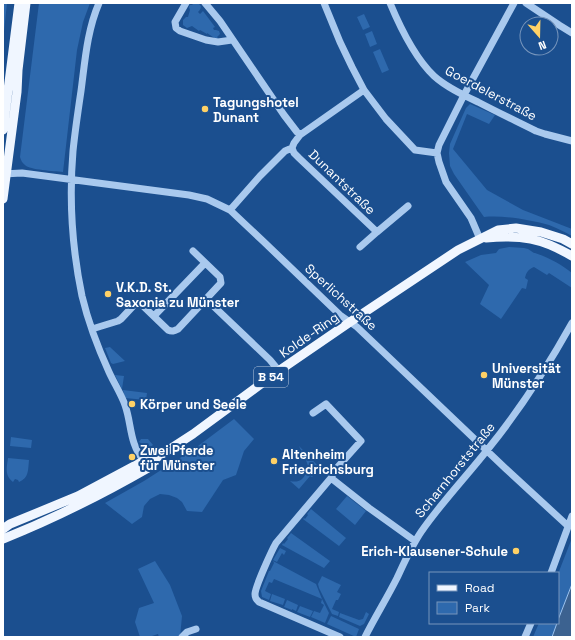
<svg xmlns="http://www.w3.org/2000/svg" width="575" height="640" font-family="'Space Grotesk',sans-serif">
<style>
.green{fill:#2e69ad}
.water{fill:#3c6290;stroke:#9cc4f0}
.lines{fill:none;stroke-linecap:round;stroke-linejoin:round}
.ferry{stroke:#b5d3f5;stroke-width:1;stroke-dasharray:5 4;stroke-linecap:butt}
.minor{stroke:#a9c9ee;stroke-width:7}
.major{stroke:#f0f6ff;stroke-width:9}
.poi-dot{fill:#ffd166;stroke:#1b4f8f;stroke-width:1.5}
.labels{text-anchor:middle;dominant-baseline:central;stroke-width:4;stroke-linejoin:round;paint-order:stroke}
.shield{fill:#1b4f8f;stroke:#bbcadd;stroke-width:1}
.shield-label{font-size:12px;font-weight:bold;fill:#fff}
.street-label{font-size:13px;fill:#fff;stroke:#1b4f8f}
.poi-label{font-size:13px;font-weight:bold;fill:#fff;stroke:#1b4f8f;text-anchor:start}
</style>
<rect width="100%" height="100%" fill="#1b4f8f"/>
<!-- green -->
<path class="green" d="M3,3H7L3,41Z
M39,3H90L83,22L77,50L63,172C54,171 30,170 25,165C22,163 21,160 20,157Z
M194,3C201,3 203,7 198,12L200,14L203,11L215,27L213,28L214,30H216L219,31L220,34L217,37L218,38L216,39L207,33V34L200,30L199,31L192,26L187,28L183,25V20L186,17H188L190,10L189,7L190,5H192Z
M364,14L370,27L363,30L357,17Z
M372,31L377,44L370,47L365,34Z
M380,49L389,70L382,73L373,52Z
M470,104L495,115L489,124L467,114L453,149L487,190L523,210L572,229V236C565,232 557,228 549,225C530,220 504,215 484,217L454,174L450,166L449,153L450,144L466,108Z
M509,247L524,248L528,249L534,253H535C548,257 562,265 572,273V288L549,273L547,275L534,267C529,269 526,272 525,278L528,280L526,289L522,288L501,319L480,304L489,285L465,262L481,255L496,253L499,249Z
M110,347L111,348L125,361L113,364L111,363L105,348Z
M115,375L124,376L122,389Z
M123,390L147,393L146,400L125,398Z
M234,419L254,439L244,451L236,475L223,480L202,512L187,511L182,502L177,498L169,495L160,494L150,499L144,506L142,517L132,524L105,503L144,481L194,449Z
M11,437L32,440L31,448L10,446Z
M141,439H148L153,445L146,450L145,449L146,446L139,442Z
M299,446L318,466L315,469L308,466C306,458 302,453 299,446Z
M8,458L29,460C28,470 29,478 19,482L18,480L15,479L13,482C4,475 7,467 8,458Z
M309,471L314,475L312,477L310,476L299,489L290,481C298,483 304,480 306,472Z
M347,496L366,511L355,525L336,509Z
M311,509L346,538L339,546L303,519L304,518L305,519L308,515L307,514Z
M291,533L330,561L324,568L282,545L283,543L284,544L288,539L287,538Z
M572,538V584L558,620V574Z
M280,548L286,551L284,555L282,553L277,562L273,560Z
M155,561L170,585L182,616L180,637H159L158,634L149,637H140L135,622L139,608L154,603L138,569Z
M273,561L316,584L322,599L274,579L272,583L269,582L265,591L271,594L269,600L262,597L261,591L269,571H270L274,563Z
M322,576L341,585L337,592L341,594L338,600H336L332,609L339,612L338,616L332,614L319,588L318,584Z
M272,594L285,599L283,605L270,601Z
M322,599L329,613L325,623L311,617L314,611L320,613L324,605L321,603Z
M287,600L298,605L296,611L292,609V610L284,607Z
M300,606L313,611L310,617L297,612Z
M366,612L369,614L364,624L360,626L339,617L340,613L359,620L363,619Z
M331,616L359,629L356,637L327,624Z
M539,623H557L552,637H533Z"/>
<!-- water -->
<path class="water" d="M572,584V637H552L557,623H558V620Z"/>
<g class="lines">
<!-- ferry -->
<path class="ferry" d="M572,637V636"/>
<!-- minor -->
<path class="minor" d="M99,3C87,31 85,61 81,91C78,111 75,131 73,151C69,199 72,248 82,296C88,321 98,348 109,372C114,383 121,394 125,405C132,425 129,443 144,461
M186,3L175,22L176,28L180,31L206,40L218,42L232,40
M205,3L220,21L284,115L297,132L300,135
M324,3L340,42L352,67L364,90L386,119L415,150L437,153L439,162L446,182L471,218L480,239
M390,3C400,27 415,58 434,76C446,87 463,95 478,102C497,112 516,121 536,131L545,134L572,141
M526,3L559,25L572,33
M292,148L294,153L299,158L377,232L408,206
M437,153L439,145L464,95L514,3
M3,174L22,173L189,195L207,199L230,210L264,242L340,315L357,327L505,468L568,526
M230,210L260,176L285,151L292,148L294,143L300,135L364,90
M360,247L377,232
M206,299L270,360L279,371
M154,316L205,263
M92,329L118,321L121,319L135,304L138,303L141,304L168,330C172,332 174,331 178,329L221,283L220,277L193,251
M313,413L326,404L361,441L335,470L331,478
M551,573L572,516
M182,637L187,632L196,629
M340,637L259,602C256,599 255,598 255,594C255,587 272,550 276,543L331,478L369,508L415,541
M365,637C375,617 387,598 397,578C404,563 411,547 421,532C441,503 466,477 488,449C519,411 548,366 572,323
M525,637L531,623"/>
<!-- major -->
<path class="major" d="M3,130L19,3
M3,199L17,92L18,70L26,3
M486,238C506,236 530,236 550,245C557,248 565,252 572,256
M3,529L10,524L78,496L151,457L156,458L193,434L280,370L350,322L458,250L498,230L516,228L541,232L563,239L572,244
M3,539C53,519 101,495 148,468L154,463L156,458"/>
</g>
<!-- markers -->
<g class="poi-dot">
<circle cx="205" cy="109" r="4"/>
<circle cx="108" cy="294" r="4"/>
<circle cx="484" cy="375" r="4"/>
<circle cx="132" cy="404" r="4"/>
<circle cx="132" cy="457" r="4"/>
<circle cx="274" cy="461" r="4"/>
<circle cx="516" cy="551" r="4"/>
</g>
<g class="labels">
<!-- shield labels -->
<rect class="shield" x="254" y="367" width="34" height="20" rx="3"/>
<g class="shield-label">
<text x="271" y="377">B 54</text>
</g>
<!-- street labels -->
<g class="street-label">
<text transform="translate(491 93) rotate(28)">Goerdelerstraße</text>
<text transform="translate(342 182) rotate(44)">Dunantstraße</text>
<text transform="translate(341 297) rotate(42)">Sperlichstraße</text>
<text transform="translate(309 335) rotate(-35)">Kolde-Ring</text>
<text transform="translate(455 470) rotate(-51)">Scharnhorststraße</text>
</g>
<!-- poi labels -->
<g class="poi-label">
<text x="213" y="102">Tagungshotel<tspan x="213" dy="15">Dunant</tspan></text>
<text x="116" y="287">V.K.D. St.<tspan x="116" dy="15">Saxonia zu Münster</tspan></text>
<text x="492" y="368">Universität<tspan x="492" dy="15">Münster</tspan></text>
<text x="140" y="404">Körper und Seele</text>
<text x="140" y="450">Zwei Pferde<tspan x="140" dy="15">für Münster</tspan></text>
<text x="282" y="454">Altenheim<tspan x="282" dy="15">Friedrichsburg</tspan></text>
<text x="508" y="551" text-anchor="end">Erich-Klausener-Schule</text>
</g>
</g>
<!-- border -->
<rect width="575" height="640" fill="none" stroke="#ffffff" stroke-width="8"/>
<!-- legend -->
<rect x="429" y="572" width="130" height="52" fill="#1b4f8f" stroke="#7695bc"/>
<rect x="437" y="585" width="20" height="6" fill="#f0f6ff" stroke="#7695bc"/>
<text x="465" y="592" font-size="12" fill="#ffffff">Road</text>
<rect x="437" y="602" width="20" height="12" fill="#2e69ad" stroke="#7695bc"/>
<text x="465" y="612" font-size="12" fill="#ffffff">Park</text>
<!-- north arrow -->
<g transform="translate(539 36) rotate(160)"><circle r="19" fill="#1b4f8f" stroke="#7695bc"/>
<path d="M0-3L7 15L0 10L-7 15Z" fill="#ffd166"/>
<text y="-6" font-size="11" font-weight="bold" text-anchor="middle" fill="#ffffff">N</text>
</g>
</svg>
